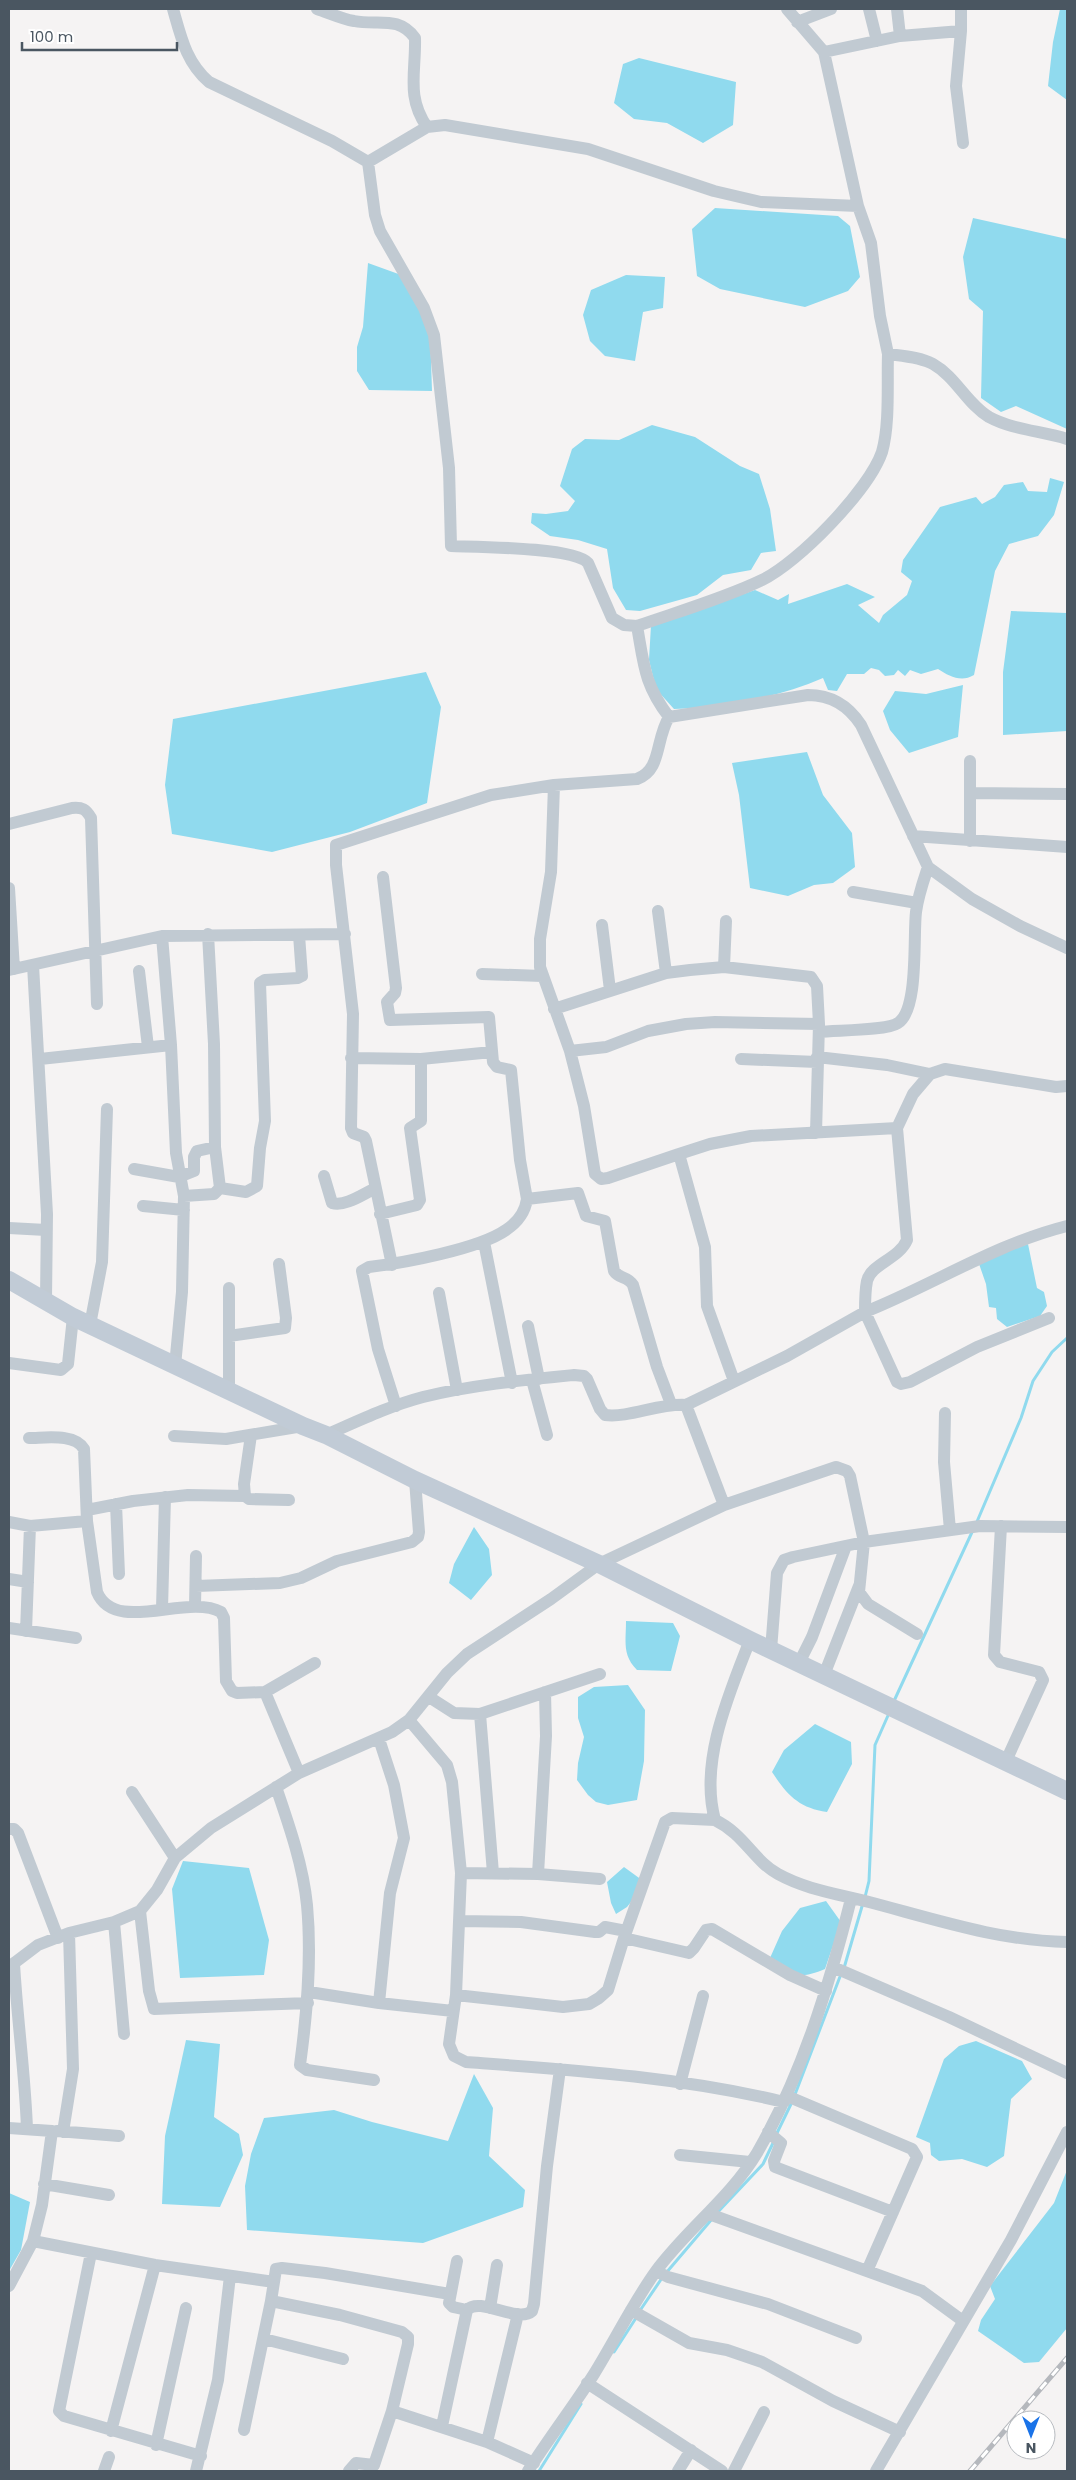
<svg xmlns="http://www.w3.org/2000/svg" width="1076" height="2480" font-family="Poppins,sans-serif">
<style>
.water{fill:#90daee}
.lines{fill:none;stroke-linecap:round;stroke-linejoin:round}
.stream{stroke:#90daee;stroke-width:3}
.street{stroke:#c1cad2;stroke-width:12}
.secondary{stroke:#c1cbd6;stroke-width:18}
.rail-casing{stroke:#b5b8bd;stroke-width:5}
.rail{stroke:#fff;stroke-width:3;stroke-dasharray:9;stroke-linecap:butt}
</style>
<rect width="100%" height="100%" fill="#f5f3f3"/>
<!-- water -->
<path class="water" d="M1060,9H1067V100L1048,86L1053,42Z
M639,58L736,82L733,125L703,143L667,123L634,119L614,103L623,64Z
M715,208L838,216L850,226L860,277L848,291L805,307L720,289L697,276L692,229Z
M973,218L1067,239V429L1016,406L1001,412L981,398L983,311L969,299L963,257Z
M368,263L404,276L430,329L432,391L369,390L357,371V347L363,327Z
M626,275L665,277L663,308L643,312L635,361L605,356L590,341L583,315L591,290Z
M652,425L695,437L740,466L759,474L770,509L776,551L761,553L751,570L723,575L697,595L640,611L626,610L613,588L607,549L578,540L550,536L531,523L532,513L546,514L568,511L575,501L560,486L572,449L585,439L619,440Z
M1050,478L1064,482L1054,515L1038,536L1009,544L995,571L974,675C961,683 949,676 938,669L921,674L910,670L905,676L898,670L894,675L885,676L879,670L871,668L864,674H847L837,691L828,690L823,678C777,698 724,707 674,709L656,689L649,660L651,625L755,590L778,600L789,594L788,604L847,584L875,597L858,605L879,623L883,615L907,595L912,581L901,572L903,560L940,507L976,497L982,504L995,497L1004,485L1023,482L1028,491L1047,492Z
M1011,611L1067,613V731L1003,735V672Z
M426,672L441,707L427,803L350,832L272,852L172,834L165,785L173,719Z
M963,685L958,737L909,753L890,730L883,711L895,691L926,694Z
M807,752L823,795L852,833L855,867L833,883L814,885L788,896L750,888L739,795L732,763Z
M1028,1244L1037,1288L1044,1292L1047,1306L1040,1316L1007,1327L997,1319L996,1308L989,1307L986,1284L978,1261Z
M474,1527L489,1549L492,1575L471,1600L449,1583L454,1564Z
M626,1621L673,1623L680,1636L671,1671L637,1670C622,1655 626,1641 626,1621Z
M628,1685L645,1710L644,1761L637,1800L608,1805L596,1802L588,1795L577,1780L578,1763L584,1737L578,1718V1697L594,1687Z
M815,1724L851,1742L852,1764L827,1812C799,1808 787,1795 772,1772L784,1750Z
M183,1861L249,1868L269,1940L264,1975L180,1978L172,1889Z
M624,1867L646,1883L627,1907L616,1914L611,1903L607,1882Z
M826,1901L841,1922L825,1969C796,1981 795,1974 770,1958L782,1931L800,1908Z
M186,2040L220,2044L214,2117L239,2134L243,2155L220,2207L162,2204L165,2136Z
M976,2041L1022,2061L1032,2079L1011,2099L1004,2156L987,2167L962,2159L939,2161L931,2155L930,2143L916,2137L944,2059L959,2046Z
M474,2074L493,2108L489,2156L525,2190L523,2207L423,2243L247,2230L245,2186L251,2154L264,2118L334,2110L372,2122L448,2141Z
M1067,2170V2328L1039,2362L1024,2363L978,2331L981,2320L995,2299L990,2286L1054,2203Z
M9,2193L30,2202L21,2250L9,2271Z"/>
<g class="lines">
<!-- stream -->
<path class="stream" d="M976,1524L1021,1418L1033,1381L1052,1352L1067,1338
M894,1701L973,1530
M865,1897L869,1881L875,1745L890,1711
M844,1968L863,1903
M794,2097L841,1974
M776,2135L792,2102
M716,2214L763,2164L774,2141
M666,2273L712,2219
M639,2312L662,2278
M614,2352L636,2318
M539,2471L581,2404"/>
<!-- street -->
<path class="street" d="M173,9C181,37 186,62 209,82L332,141L368,162
M317,9C329,13 342,19 354,21C378,26 398,15 415,38C416,72 406,97 427,127
M787,9L824,52L858,206L871,243L880,316L888,354C902,356 920,357 933,364C956,377 967,404 989,417C1013,430 1042,431 1067,439
M869,9L877,41
M897,9L900,36
M797,22L831,9
M961,31L956,86L963,143
M824,52L900,36L961,31V9
M368,162L375,215L380,231L424,308L434,335L449,468L451,546C476,547 574,547 588,563L612,618L624,625L637,626
M368,162L427,127L445,125L588,149L714,191L761,202L858,206
M888,354C887,383 890,424 882,452C869,490 798,563 762,580C725,598 677,612 637,626C644,665 644,684 669,717L808,695C831,695 848,705 861,725L928,867L972,899L1020,926L1067,948
M970,761V841
M554,785L551,872L540,939V967L570,1051L584,1106L595,1174L601,1179L608,1178L679,1154L705,1247L707,1306L734,1381
M970,793L1067,794
M9,824L72,808C82,807 86,809 91,818L97,1004
M913,836L1067,847
M383,877L396,988L395,993L387,1002L390,1020L489,1017L493,1062L497,1067L511,1070L520,1160L527,1199L578,1193L586,1216L605,1221L614,1271C619,1279 628,1276 633,1285L657,1367L671,1404
M9,888L14,969
M853,892L917,903
M658,911L666,973
M602,925L610,990
M162,936L171,1045L176,1153L184,1196L182,1292L175,1366
M33,965L47,1214L46,1299
M724,967L726,921
M9,970L162,936L345,934
M139,971L148,1047
M482,974L542,976
M554,1009L666,973L690,970L724,967L811,977L817,986L819,1024L816,1133
M819,1032C835,1030 886,1031 898,1023C919,1010 913,936 916,912C918,896 923,882 928,867
M570,1051L606,1047L648,1031L686,1024L715,1022L819,1024
M817,1057L887,1065L930,1074
M351,1058L421,1059L492,1052
M40,1059L171,1045
M741,1059L817,1062
M679,1154L710,1144L751,1136L897,1128L913,1094L930,1074L945,1069L1056,1087L1067,1086
M134,1169L179,1177L194,1171V1157L197,1151L215,1147
M324,1176L332,1203C345,1207 363,1194 374,1189
M220,1188L246,1192L257,1186L260,1148L265,1121L260,983L265,980L298,978L302,976L299,935
M184,1196L214,1194L220,1188L215,1147L214,1044L208,934
M143,1206L184,1210
M380,1214L417,1205L420,1200L410,1128L421,1121V1059
M9,1228L46,1230
M484,1242L512,1383
M392,1265L366,1141L364,1137L353,1133L351,1128L353,1014L336,865V845L491,795L554,785L637,779C662,770 655,740 669,717
M229,1288V1391
M439,1293L457,1390
M1049,1318L977,1347L910,1382L901,1384L897,1382L865,1312C933,1285 995,1244 1067,1226
M90,1325L102,1262L107,1109
M528,1326L539,1379
M229,1336L285,1328L286,1318L279,1264
M9,1363L61,1370L68,1364L73,1317
M532,1380L547,1435
M686,1405L724,1505
M396,1406L378,1349L362,1271L369,1267C403,1263 479,1249 506,1230C518,1222 525,1213 527,1199
M945,1413L944,1462L950,1530
M251,1435L244,1484L245,1496L249,1499L289,1500
M326,1435C358,1421 389,1406 423,1397C472,1385 524,1380 574,1375L584,1376L587,1379L600,1409L605,1415C630,1418 659,1403 686,1405L787,1356L865,1312C865,1302 865,1291 867,1281C871,1264 899,1259 907,1240L897,1128
M174,1436L226,1439L303,1426
M29,1438C45,1438 75,1433 84,1449L87,1521L97,1592C115,1635 187,1593 221,1612L224,1618L226,1681L232,1691L237,1693L265,1692L299,1773
M116,1504L119,1574
M87,1510L133,1501L188,1495L245,1496
M9,1522L30,1526L87,1521
M1001,1526L994,1655L1000,1662L1039,1672L1043,1680L1006,1761
M9,1579L28,1582
M196,1586L280,1583L301,1578L337,1561L412,1542L418,1537L419,1532L415,1480
M195,1606L196,1556
M162,1609L165,1497
M9,1628L76,1638
M26,1631L30,1526
M750,1640C729,1694 699,1762 715,1820C744,1834 754,1861 778,1874C807,1890 839,1894 869,1902C934,1919 1000,1941 1067,1942
M771,1650L777,1573L784,1560L793,1557L864,1542L980,1526L1067,1527
M799,1663L812,1637L846,1546
M824,1675L859,1586
M265,1692L315,1663
M429,1697L454,1713L480,1714L600,1674
M480,1714L493,1873
M409,1720L447,1765L452,1782L461,1873L456,1995L449,2044L454,2056L466,2062C573,2070 680,2077 784,2102
M276,1787C289,1825 303,1865 307,1905C312,1959 307,2013 300,2065L307,2070L374,2080
M132,1792L175,1858
M9,1829H14L18,1833L58,1938
M461,1873L538,1874L600,1879
M538,1874L546,1736L545,1692
M140,1911L149,1991L154,2009L308,2003
M459,1921L521,1922L595,1932H599L605,1927L626,1931
M114,1922L124,2034
M624,1938L689,1953L694,1948L706,1930L712,1929L790,1975L826,1991
M14,1963C17,2018 25,2073 27,2129
M9,1967L38,1945L69,1933L114,1922L140,1911L157,1890L175,1858L211,1828L299,1773L392,1732L409,1720L447,1673L467,1654L551,1599L599,1564L724,1505L836,1467L847,1471L850,1476L864,1542L859,1592L868,1604L917,1634
M833,1967L949,2017L1067,2073
M309,1992L379,2003L390,1893L404,1838L394,1785L379,1739
M456,1995L563,2007L589,2004L599,1998L608,1990L624,1938L665,1822L672,1818L715,1820
M379,2003L453,2011
M680,2084L703,1996
M9,2128L52,2131L42,2205L33,2241L155,2265L274,2282L271,2301L340,2315L402,2332L408,2337V2344L392,2411L487,2442L534,2463
M57,2131L119,2136
M63,2132L73,2069L69,1933
M768,2132L781,2143L774,2161L775,2167L893,2212
M680,2155L750,2162
M44,2184L109,2195
M709,2214L867,2271L917,2157L912,2149L787,2096
M91,2253L59,2411L64,2416L201,2456
M457,2261L449,2303L453,2307L467,2310
M656,2271L668,2277L768,2304L856,2338
M867,2271L922,2291L963,2321
M274,2282L276,2269L282,2268L325,2273L450,2294
M9,2286L33,2241
M490,2308L497,2265
M631,2310L689,2343L727,2350L762,2362L833,2401L900,2432
M264,2339L343,2359
M587,2383L722,2471
M442,2426L467,2310C480,2296 518,2324 532,2311L534,2304L547,2166L560,2069
M244,2430L271,2301
M111,2431L155,2265
M487,2442L518,2314
M156,2445L186,2308
M104,2471L109,2457
M196,2471L218,2380L230,2276
M349,2471L356,2463L374,2465L392,2411
M528,2471C549,2438 573,2407 594,2374C615,2340 633,2303 656,2271C687,2229 730,2198 757,2153C802,2075 829,1986 851,1899
M678,2471L691,2450
M734,2471L764,2412
M876,2471L1011,2240L1067,2132"/>
<!-- secondary -->
<path class="secondary" d="M9,1280L73,1317L303,1426L326,1435L415,1480L599,1564L750,1640L1067,1791"/>
<defs>
<path id="rail" d="M970,2471L1067,2358"/>
</defs>
<!-- rail casing -->
<use href="#rail" class="rail-casing"/>
<!-- rail -->
<use href="#rail" class="rail"/>
</g>
<!-- border -->
<rect width="1076" height="2480" fill="none" stroke="#4a5661" stroke-width="20"/>
<!-- north arrow -->
<g transform="translate(1031 2435) rotate(180)"><circle r="24" fill="#ffffff" stroke="#b7bbc0"/>
<path d="M0-4L9 19L0 12L-9 19Z" fill="#1a73e8"/>
<text y="-8" font-size="14" font-weight="bold" text-anchor="middle" fill="#4a5661">N</text>
</g>
<!-- scale -->
<path d="M22 42v8h155v-8" fill="none" stroke="#4a5661" stroke-width="2.5"/>
<text x="30" y="42" font-size="15" fill="#4a5661" stroke="#ffffff" stroke-width="4" paint-order="stroke">100 m</text>
</svg>
